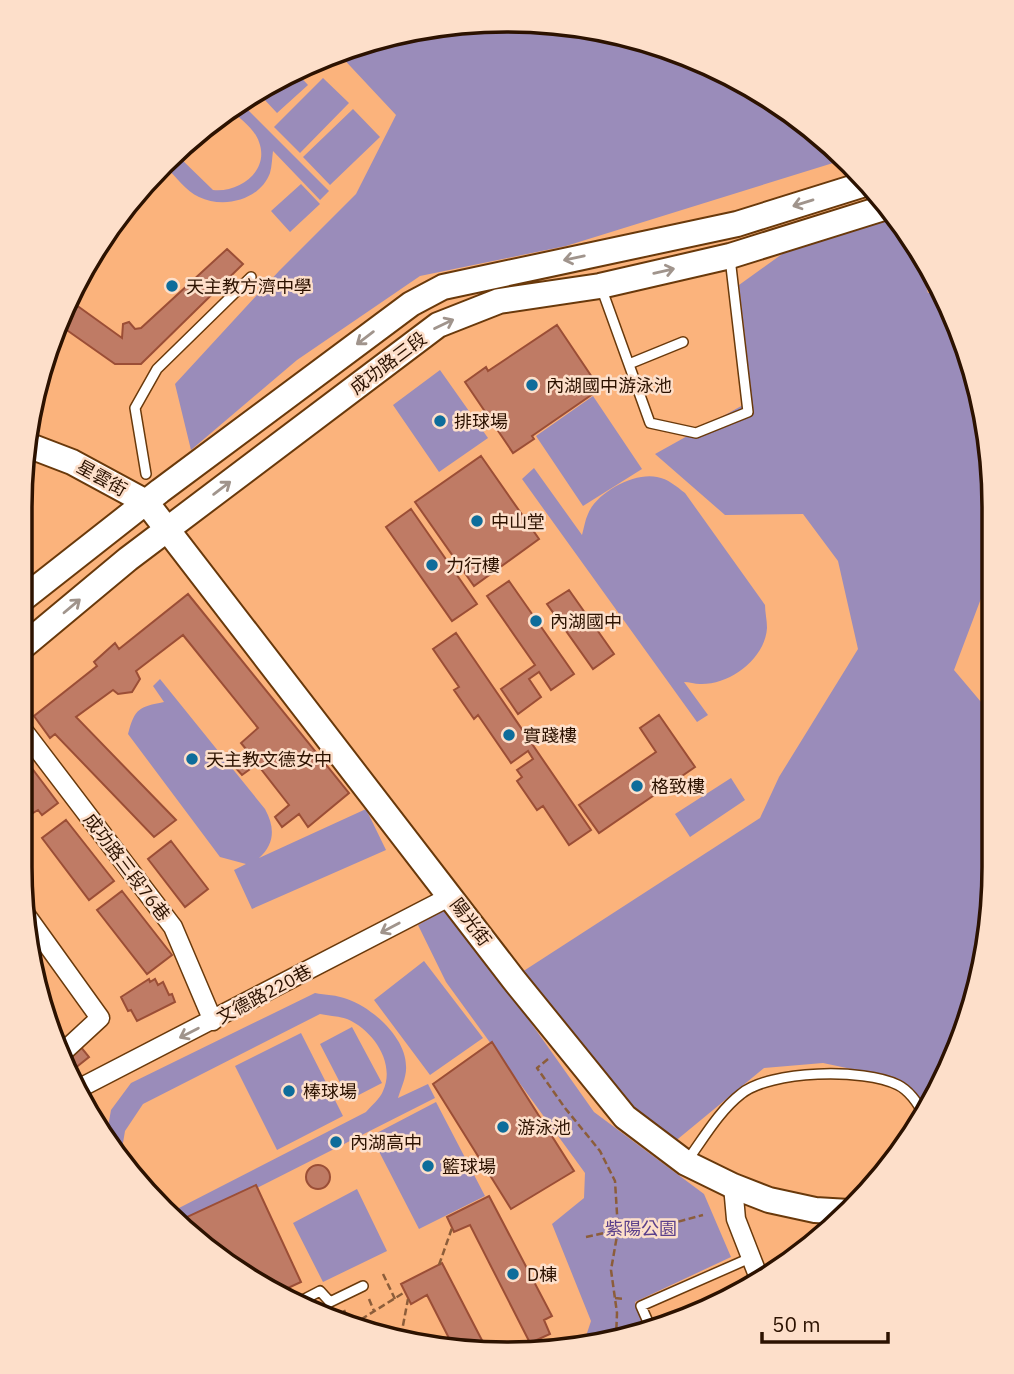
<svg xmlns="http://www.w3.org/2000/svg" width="1014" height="1374" font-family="'IBM Plex Sans','Noto Sans TC',sans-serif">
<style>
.green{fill:#9a8cba}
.building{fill:#bf7b65;stroke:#9b4e36;stroke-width:2}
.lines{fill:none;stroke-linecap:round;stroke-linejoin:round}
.lane-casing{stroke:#69390b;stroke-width:12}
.street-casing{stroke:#69390b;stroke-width:21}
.secondary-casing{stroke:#69390b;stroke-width:28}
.path{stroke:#8c5d3a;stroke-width:2.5;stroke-dasharray:7 3.5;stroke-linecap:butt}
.lane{stroke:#fff;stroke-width:9}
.street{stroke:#fff;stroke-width:18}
.secondary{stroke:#fff;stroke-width:24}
.oneway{stroke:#a0948c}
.poi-dot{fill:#0e6d9b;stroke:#fddfca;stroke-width:2.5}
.labels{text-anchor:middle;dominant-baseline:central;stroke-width:5;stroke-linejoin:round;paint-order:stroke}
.poi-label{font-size:18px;fill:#2c1200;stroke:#fddfca;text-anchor:start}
.street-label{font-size:18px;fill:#2c1200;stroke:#fddfca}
.park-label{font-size:18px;fill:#5b408b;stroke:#fddfca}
.rim{fill:none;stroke:#2c1200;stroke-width:3.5}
</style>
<rect width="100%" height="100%" fill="#fbb37c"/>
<!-- green -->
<path class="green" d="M476,20C507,21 541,19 572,24C669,39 779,87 846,159L566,246L420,276L297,360L191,450L175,384L279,271L356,194L396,115L337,52L381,36Z
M294,70L308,85L277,113L263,98Z
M323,78L349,103L300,153L274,127Z
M240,102L329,191L320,200L273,151C272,158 272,166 270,173C260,200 224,209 199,197C186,191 176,177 166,167L177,155L213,190C239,193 270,171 259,142C255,129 239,118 229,108Z
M353,109L380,137L330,185L303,157Z
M301,184L320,204L290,232L271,211Z
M896,214L912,240L928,293L940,290L958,321L991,443V572L954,670L992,715L994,899L969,1023L928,1113L899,1079L823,1063L764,1068L673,1143L631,1104L522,972L760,818L779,777L858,649L838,561L803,514L725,515L655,454L752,400L739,285L803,239Z
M440,370L488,438L439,472L393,405Z
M593,396L642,469L583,506L536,436Z
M534,468L582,535C584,528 585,520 588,514C596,493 634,472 657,477C668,479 676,486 685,493L765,605C765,612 767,620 767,628C765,659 730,685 700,684C695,684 689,682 684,682L708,715L697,722L522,479Z
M160,679L265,809C275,827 275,844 259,858L366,809L386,850L252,909L234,870L246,864L220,857L128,734C135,708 139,707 164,702L153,686Z
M731,778L745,800L690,837L675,814Z
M449,907L594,1112L704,1194L731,1257L635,1302L647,1332L583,1345L591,1321L552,1224L584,1198L585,1173L446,982L418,925Z
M424,961L483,1038L430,1075L374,1000Z
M315,993C325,995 337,995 347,999C373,1008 406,1038 406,1066C407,1076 401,1088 398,1098L428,1084L435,1098L180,1227L164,1207L179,1208L366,1112C371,1106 380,1099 383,1091C396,1063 373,1030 347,1019C339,1016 329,1016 320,1014L143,1104L125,1131L121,1155L106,1138L111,1110L131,1083Z
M352,1027L382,1083L349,1100L320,1044Z
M301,1033L343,1116L277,1150L235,1066Z
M436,1102L485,1196L419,1229L371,1136Z
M357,1189L387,1251L323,1282L293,1223Z"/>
<!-- building -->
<path class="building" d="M227,249L243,264L141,364H115L61,326L72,302L122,338L123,324L129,322L135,329L141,328Z
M557,325L600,389L532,436L534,439L513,453L465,382L486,367L488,371Z
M481,456L539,539L474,586L415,502Z
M411,509L477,604L452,621L386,527Z
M509,581L574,674L551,690L539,672L529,679L541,697L518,714L501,689L535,665L487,596Z
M569,590L614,654L593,669L547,604Z
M188,594L349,793L308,827L299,814L282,827L275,817L289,805L257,764L242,775L235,767L250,754L241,743L258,728L183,635L136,671L140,679L132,692L118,694L113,690L76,717L176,820L154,837L55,734L50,738L34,716L97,666L94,662L115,643L119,649Z
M456,633L591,830L569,845L543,806L537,810L517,781L522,777L517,770L533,759L528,751L511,763L478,715L474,719L454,690L459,687L433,649Z
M659,715L695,767L599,833L579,805L656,752L640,728Z
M28,763L58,803L42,815L38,810L33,813L29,808L25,811L19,803L20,770Z
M66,820L114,881L89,900L42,838Z
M171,841L208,889L185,907L148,859Z
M122,891L172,955L147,974L97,910Z
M149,979L150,982L155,979L158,985L163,982L169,995L172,994L175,1002L137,1021L131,1010L128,1011L121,997Z
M72,1036L89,1057L69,1073L58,1047Z
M492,1042L574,1171L511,1209L433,1084Z
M306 1177a12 12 0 1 1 24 0a12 12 0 1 1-24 0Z
M256,1185L301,1282L275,1294L185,1233L176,1222Z
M489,1196L552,1316L544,1320L550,1334L530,1343L470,1225L454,1232L447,1217Z
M442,1263L487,1350L454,1348L427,1295L411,1304L401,1284Z"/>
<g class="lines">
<defs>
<path id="lane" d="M601,287L650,423L696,433L748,412L730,258
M629,364L683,342
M146,474L135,408L157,369L251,277
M687,1161C703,1139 719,1111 741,1094C770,1070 864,1068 898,1085C910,1091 919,1105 925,1117
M293,1305L320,1291L330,1302L363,1286
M652,1331L641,1306L750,1258"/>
<path id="street" d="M20,726L173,927L213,1021
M26,915L100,1018L61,1054
M76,1090L451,896
M733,1186L736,1219L759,1278"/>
<path id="secondary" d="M25,444L72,462L146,502L514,980L625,1117L686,1163L733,1186L769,1200L815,1210L849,1212
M20,601L160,491L411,304L443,287L737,224L868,183
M20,649L128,559L438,325L499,301L600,286L730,256L890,206"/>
</defs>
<!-- lane casing -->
<use href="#lane" class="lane-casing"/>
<!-- street casing -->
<use href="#street" class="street-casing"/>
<!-- secondary casing -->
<use href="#secondary" class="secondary-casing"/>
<!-- path -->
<path class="path" d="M548,1059L537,1068L565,1108L600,1151L615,1181L618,1230L611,1270L617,1313L616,1338
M586,1237L618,1230L644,1231L703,1215
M439,1265L452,1228
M383,1274L395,1299
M615,1298L625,1299
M369,1299L374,1311
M344,1310L350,1324
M352,1325L405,1292
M401,1336L408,1299"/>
<!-- lane -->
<use href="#lane" class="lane"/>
<!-- street -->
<use href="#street" class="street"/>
<!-- secondary -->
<use href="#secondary" class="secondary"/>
</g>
<!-- one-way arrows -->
<defs><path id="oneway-shaft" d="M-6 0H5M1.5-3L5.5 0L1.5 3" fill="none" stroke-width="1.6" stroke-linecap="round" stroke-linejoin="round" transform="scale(1.75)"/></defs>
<g class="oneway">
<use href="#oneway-shaft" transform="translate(803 203) rotate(163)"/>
<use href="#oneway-shaft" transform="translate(574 258) rotate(168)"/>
<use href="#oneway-shaft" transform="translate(664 271) rotate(-13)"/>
<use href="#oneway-shaft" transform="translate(444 324) rotate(-26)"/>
<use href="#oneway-shaft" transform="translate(365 338) rotate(143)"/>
<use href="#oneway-shaft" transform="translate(222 488) rotate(-37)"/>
<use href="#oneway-shaft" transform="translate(72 606) rotate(-40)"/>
<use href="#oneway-shaft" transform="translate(390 928) rotate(152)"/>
<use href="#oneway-shaft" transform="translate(189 1033) rotate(153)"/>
</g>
<!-- markers -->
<g class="poi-dot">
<circle cx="172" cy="286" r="7"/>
<circle cx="532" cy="385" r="7"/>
<circle cx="440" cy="421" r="7"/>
<circle cx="477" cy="521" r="7"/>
<circle cx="432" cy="565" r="7"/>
<circle cx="536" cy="621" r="7"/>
<circle cx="509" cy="735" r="7"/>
<circle cx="192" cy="759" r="7"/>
<circle cx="637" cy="786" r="7"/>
<circle cx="289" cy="1091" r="7"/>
<circle cx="503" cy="1127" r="7"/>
<circle cx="336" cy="1142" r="7"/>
<circle cx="428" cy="1166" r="7"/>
<circle cx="513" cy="1274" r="7"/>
</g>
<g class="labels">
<!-- poi labels -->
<g class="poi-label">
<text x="186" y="286">天主教方濟中學</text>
<text x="546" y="385">內湖國中游泳池</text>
<text x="454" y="421">排球場</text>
<text x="491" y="521">中山堂</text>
<text x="446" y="565">力行樓</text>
<text x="550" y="621">內湖國中</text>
<text x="523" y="735">實踐樓</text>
<text x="206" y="759">天主教文德女中</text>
<text x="651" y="786">格致樓</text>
<text x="303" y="1091">棒球場</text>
<text x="517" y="1127">游泳池</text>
<text x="350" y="1142">內湖高中</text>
<text x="442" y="1166">籃球場</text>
<text x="527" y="1274">D棟</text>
</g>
<!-- street labels -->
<g class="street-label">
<text transform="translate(388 363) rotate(-37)">成功路三段</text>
<text transform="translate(102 478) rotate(29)">星雲街</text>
<text transform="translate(127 867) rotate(53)">成功路三段76巷</text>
<text transform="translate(471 922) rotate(53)">陽光街</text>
<text transform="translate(264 994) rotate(-28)">文德路220巷</text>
</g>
<!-- park labels -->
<g class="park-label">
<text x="641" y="1228">紫陽公園</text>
</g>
</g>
<!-- crop -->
<path d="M0 0H1014V1374H0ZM507 32H507A475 475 0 0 1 982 507V867A475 475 0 0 1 507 1342H507A475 475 0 0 1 32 867V507A475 475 0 0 1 507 32Z" fill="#fddfca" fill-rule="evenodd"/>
<path class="rim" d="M507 32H507A475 475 0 0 1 982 507V867A475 475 0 0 1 507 1342H507A475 475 0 0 1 32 867V507A475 475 0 0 1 507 32Z"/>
<!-- scale -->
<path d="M762 1332v10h126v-10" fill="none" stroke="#2c1200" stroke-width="3.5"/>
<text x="772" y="1332" font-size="21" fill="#2c1200" stroke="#fddfca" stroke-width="5" paint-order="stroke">50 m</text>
</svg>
